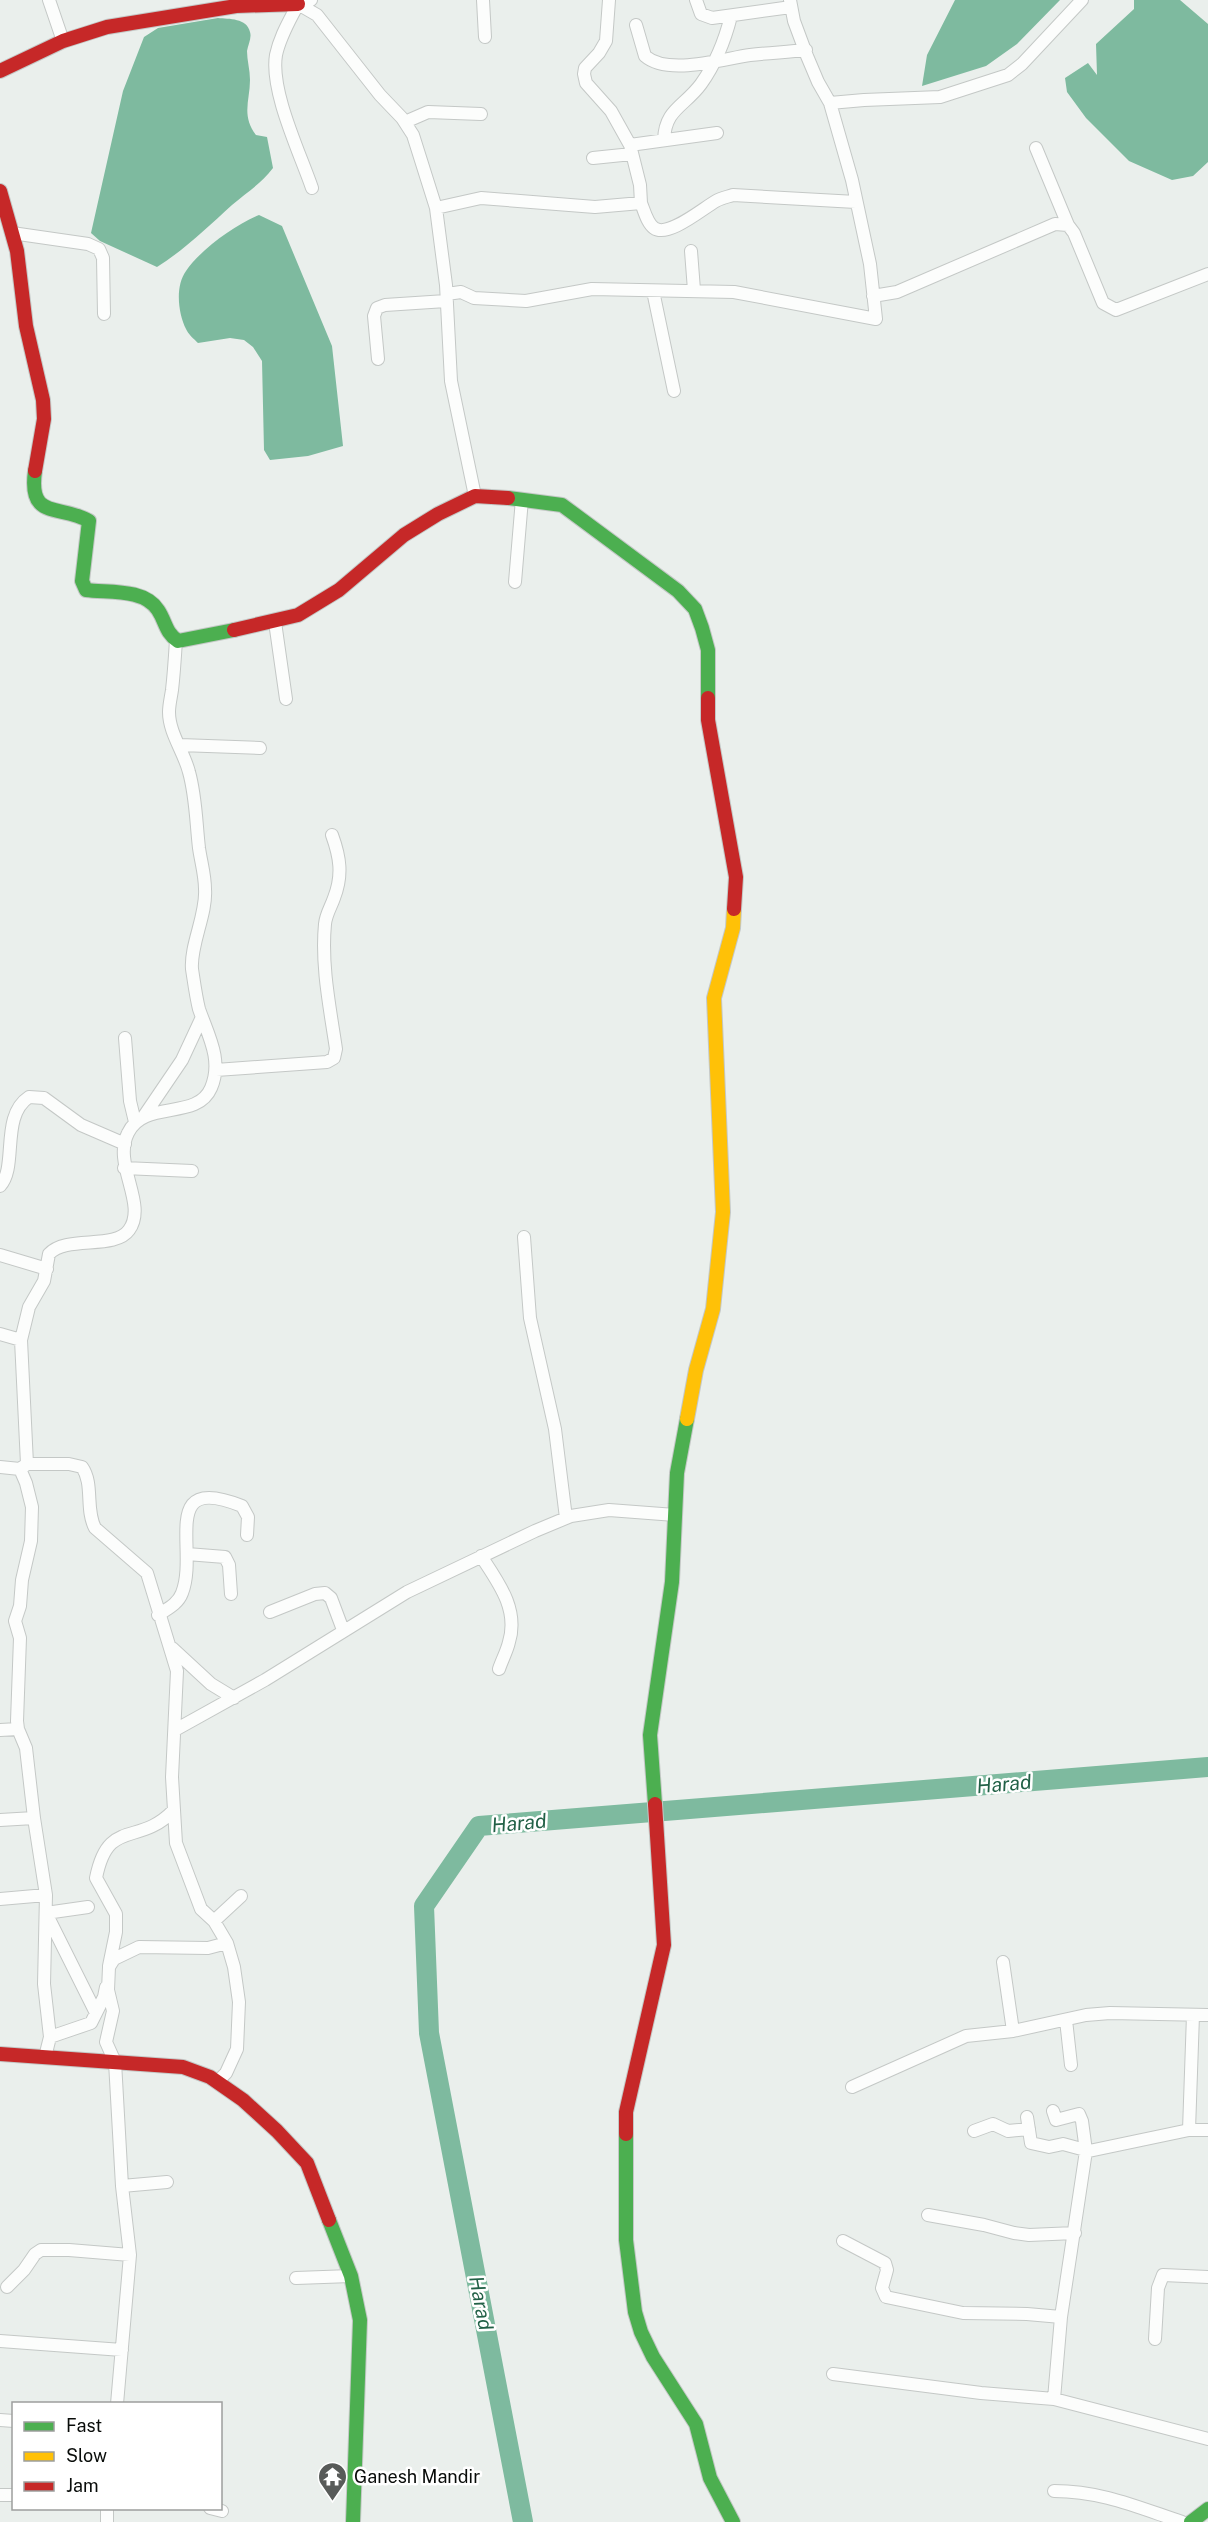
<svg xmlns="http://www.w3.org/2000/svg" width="1208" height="2522" font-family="'Public Sans',sans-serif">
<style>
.water{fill:#7eba9f}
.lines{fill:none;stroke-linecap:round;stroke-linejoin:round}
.river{stroke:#7eba9f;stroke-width:20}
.street-casing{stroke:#c4c8c6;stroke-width:14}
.fast-casing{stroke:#c4c8c6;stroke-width:16}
.slow-casing{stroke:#c4c8c6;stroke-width:16}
.jam-casing{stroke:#c4c8c6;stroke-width:16}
.street{stroke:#fcfdfc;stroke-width:12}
.fast{stroke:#4caf50;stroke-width:14}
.slow{stroke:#ffc107;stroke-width:14}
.jam{stroke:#c62828;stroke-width:14}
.labels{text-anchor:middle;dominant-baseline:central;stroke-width:5;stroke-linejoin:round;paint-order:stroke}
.poi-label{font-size:18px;fill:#090c0a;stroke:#fff;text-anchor:start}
.water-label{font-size:20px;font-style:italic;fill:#216046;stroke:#fff}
</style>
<rect width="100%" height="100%" fill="#eaefec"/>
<!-- water -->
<path class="water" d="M955,0H1060L1017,44L986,66L922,86L927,55Z
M1134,0H1180L1208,24V162L1193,176L1172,180L1129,161L1086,118L1067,92L1065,78L1088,63L1097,75L1096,44L1134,9Z
M218,18C229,19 247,18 250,32C252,38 248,45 247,51C247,60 250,70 250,80C250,100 241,115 256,135L267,137L273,168C261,184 247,192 232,205C208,227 184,250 157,267L100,241L91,233L123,91L144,37L158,28Z
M259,215L282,226L332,346L343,446L308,456L270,460L264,450L262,361L253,347L244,340L230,338L198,343C194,339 188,334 186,329C178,313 175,286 186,271C200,250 236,224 259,215Z"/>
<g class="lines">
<!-- river -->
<path class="river" d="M523,2522L429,2033L424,1906L479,1826L1208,1767"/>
<defs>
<path id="street" d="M49,0L63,41
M311,0L298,4C290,20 280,36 276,55C270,91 300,153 312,188
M483,0L485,37
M696,0L701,14L712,18L791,7
M298,4L317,15L380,95L402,118L413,135L436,208L446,285L451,381L475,496
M636,25L645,56C668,76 722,59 750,55C768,53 787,52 806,50
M830,103L864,100L940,97L1008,75L1022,64L1082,0
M405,122L428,112L481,114
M664,140C665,109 684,107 701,84C716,63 725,40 731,16
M630,145L717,133
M1036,148L1068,225
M593,158L632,154
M641,203C644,210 647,223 654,228C668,238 702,209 716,201C721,198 727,197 733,195L856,202
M436,208L481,198L595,207L641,203L640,185L630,145L611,111L586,83L584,74L585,68L599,53L606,41L609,0
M12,233L88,244L99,249L103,258L104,314
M691,251L694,290
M653,291L674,391
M447,294L461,292L474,298L526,301L592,289L734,292L876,319L870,264L852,180L830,103L818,82L807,56L794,21L790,0
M873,296L897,292L1055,224L1068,225L1074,233L1103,303L1116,310L1208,274
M378,359L374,316L377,308L385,305L446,301
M515,582L522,499
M275,622L286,699
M180,745L260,748
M125,1038L130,1101L135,1122
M216,1070L327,1062L334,1058L336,1049C330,1008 321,966 325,924C326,914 331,907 334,898C343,875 340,857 332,835
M144,1116L182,1060L202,1017
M124,1168L192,1171
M0,1186C18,1167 0,1116 29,1097L44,1098L81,1125L125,1144
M524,1237L530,1318L555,1429L566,1518
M0,1255L47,1269
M0,1334L21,1340
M27,1464H69L82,1467C94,1484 85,1509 95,1528L147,1573L177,1671L172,1777L176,1843L201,1909L214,1921L227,1943L234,1967L239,2002L237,2049L226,2073L217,2082
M0,1467L20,1469L26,1483L32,1507L31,1541L22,1580L20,1606L15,1621L20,1638L17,1721L18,1729L26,1748L34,1818L46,1895L44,1984L50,2037L45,2057
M20,1469L27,1464L21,1340L29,1307L44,1281L49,1254C66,1235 115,1250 129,1230C148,1204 112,1164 128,1133C144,1099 197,1121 211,1088C223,1060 208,1035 199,1009C196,997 194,982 192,969C190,945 207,914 205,889C205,875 201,862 199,848C196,822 196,797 189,772C184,752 169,733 169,712C169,705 171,697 172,690C174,673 175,656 176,640
M187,1554L225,1557L229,1565L231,1594
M481,1556C498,1582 519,1609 509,1642C507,1651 502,1660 499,1669
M270,1612L315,1594L325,1593L331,1598L343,1630
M158,1615C167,1609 178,1604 182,1593C199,1550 158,1472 242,1506L248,1517L247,1535
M172,1648L211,1684L234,1698
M0,1730L18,1729
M175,1730L265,1680L407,1592L535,1531L571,1516L609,1510L675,1515
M0,1820L34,1818
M0,1899L46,1895
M88,1907L46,1913L96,2013
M214,1921L241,1896
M1003,1962L1013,2031
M109,1966L116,1932V1914L96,1878C108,1817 138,1847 173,1811
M1066,2020L1071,2065
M50,2037L91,2023L104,1997L106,1987
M852,2087L966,2036L1013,2031L1086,2015L1110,2013L1208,2015
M1053,2111L1056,2120L1079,2114L1082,2121L1086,2151L1061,2317L1054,2399
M1027,2117L1031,2143L1049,2147L1063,2144L1089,2151L1189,2130H1208
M1189,2130L1193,2015
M974,2131L993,2124L1008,2131L1029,2129
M122,2186L167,2182
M928,2215L984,2225L1014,2233L1029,2235L1075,2233
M843,2241L885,2263L887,2270L882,2288L886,2297L963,2313L1027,2314L1061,2317
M296,2278L351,2276
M7,2287L24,2270L35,2254L41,2250H69L130,2255
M1155,2339L1158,2288L1163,2275L1208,2277
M0,2341L122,2350
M833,2374L981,2393L1054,2399L1208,2439
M117,2404L130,2255L122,2186L115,2062L106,2042L113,2011L108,1990L109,1967L114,1959L139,1947L208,1948L227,1943
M0,2420L14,2421
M1054,2491C1101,2491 1137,2507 1182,2522
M0,2495H14
M210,2508L222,2511
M107,2522V2508"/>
<path id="fast" d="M35,471C28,521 60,504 89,521L82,581L86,590C108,593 144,588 158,610C166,622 165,632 178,641L234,630
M508,498L562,505L678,591L695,609L702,628L708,650V698
M655,1804L650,1735L672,1582L677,1473L687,1419
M626,2134V2240L635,2312L641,2332L653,2357L696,2424L710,2478L733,2522
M329,2220L351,2276L360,2320L353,2522
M1191,2522L1208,2509"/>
<path id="slow" d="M687,1419L696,1370L713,1309L723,1212L714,998L733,928L734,909"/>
<path id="jam" d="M0,71L63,41L107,27L236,6L298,4
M0,191L17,251L26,326L43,400L44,419L35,471
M234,630L298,615L339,590L404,535L438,514L475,496L508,498
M708,698V720L736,877L734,909
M0,2054L183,2067L210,2077L243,2100L277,2131L307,2163L329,2220
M626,2134V2112L664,1945L655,1804"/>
</defs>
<!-- street casing -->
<use href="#street" class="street-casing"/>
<!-- fast casing -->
<use href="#fast" class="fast-casing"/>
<!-- slow casing -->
<use href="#slow" class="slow-casing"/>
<!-- jam casing -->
<use href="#jam" class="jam-casing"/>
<!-- street -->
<use href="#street" class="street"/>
<!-- fast -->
<use href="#fast" class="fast"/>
<!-- slow -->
<use href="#slow" class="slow"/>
<!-- jam -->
<use href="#jam" class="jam"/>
</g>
<!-- icons -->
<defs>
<symbol id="temple-pin" viewBox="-11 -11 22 30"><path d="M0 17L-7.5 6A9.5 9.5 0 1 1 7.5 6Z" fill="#585b59" stroke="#fff"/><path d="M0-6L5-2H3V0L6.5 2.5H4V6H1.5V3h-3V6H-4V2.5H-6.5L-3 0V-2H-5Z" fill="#fff"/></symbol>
</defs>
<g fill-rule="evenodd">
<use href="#temple-pin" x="316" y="2460" width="33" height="45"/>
</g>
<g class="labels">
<!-- poi labels -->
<g class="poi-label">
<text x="354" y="2476">Ganesh Mandir</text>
</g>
<!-- water labels -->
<g class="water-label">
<text transform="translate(1004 1784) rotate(-5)">Harad</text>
<text transform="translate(519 1823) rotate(-5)">Harad</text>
<text transform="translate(481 2303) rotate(79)">Harad</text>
</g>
</g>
<!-- legend -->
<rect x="12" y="2402" width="210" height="108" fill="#ffffff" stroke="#9d9e9d" stroke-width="1.5"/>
<rect x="24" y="2422" width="30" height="9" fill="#4caf50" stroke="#9d9e9d" stroke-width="1.5"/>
<text x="66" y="2432" font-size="18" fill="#090c0a">Fast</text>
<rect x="24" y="2452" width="30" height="9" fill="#ffc107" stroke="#9d9e9d" stroke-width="1.5"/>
<text x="66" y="2462" font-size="18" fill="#090c0a">Slow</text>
<rect x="24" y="2482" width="30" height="9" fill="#c62828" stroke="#9d9e9d" stroke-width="1.5"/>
<text x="66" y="2492" font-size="18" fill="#090c0a">Jam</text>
</svg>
